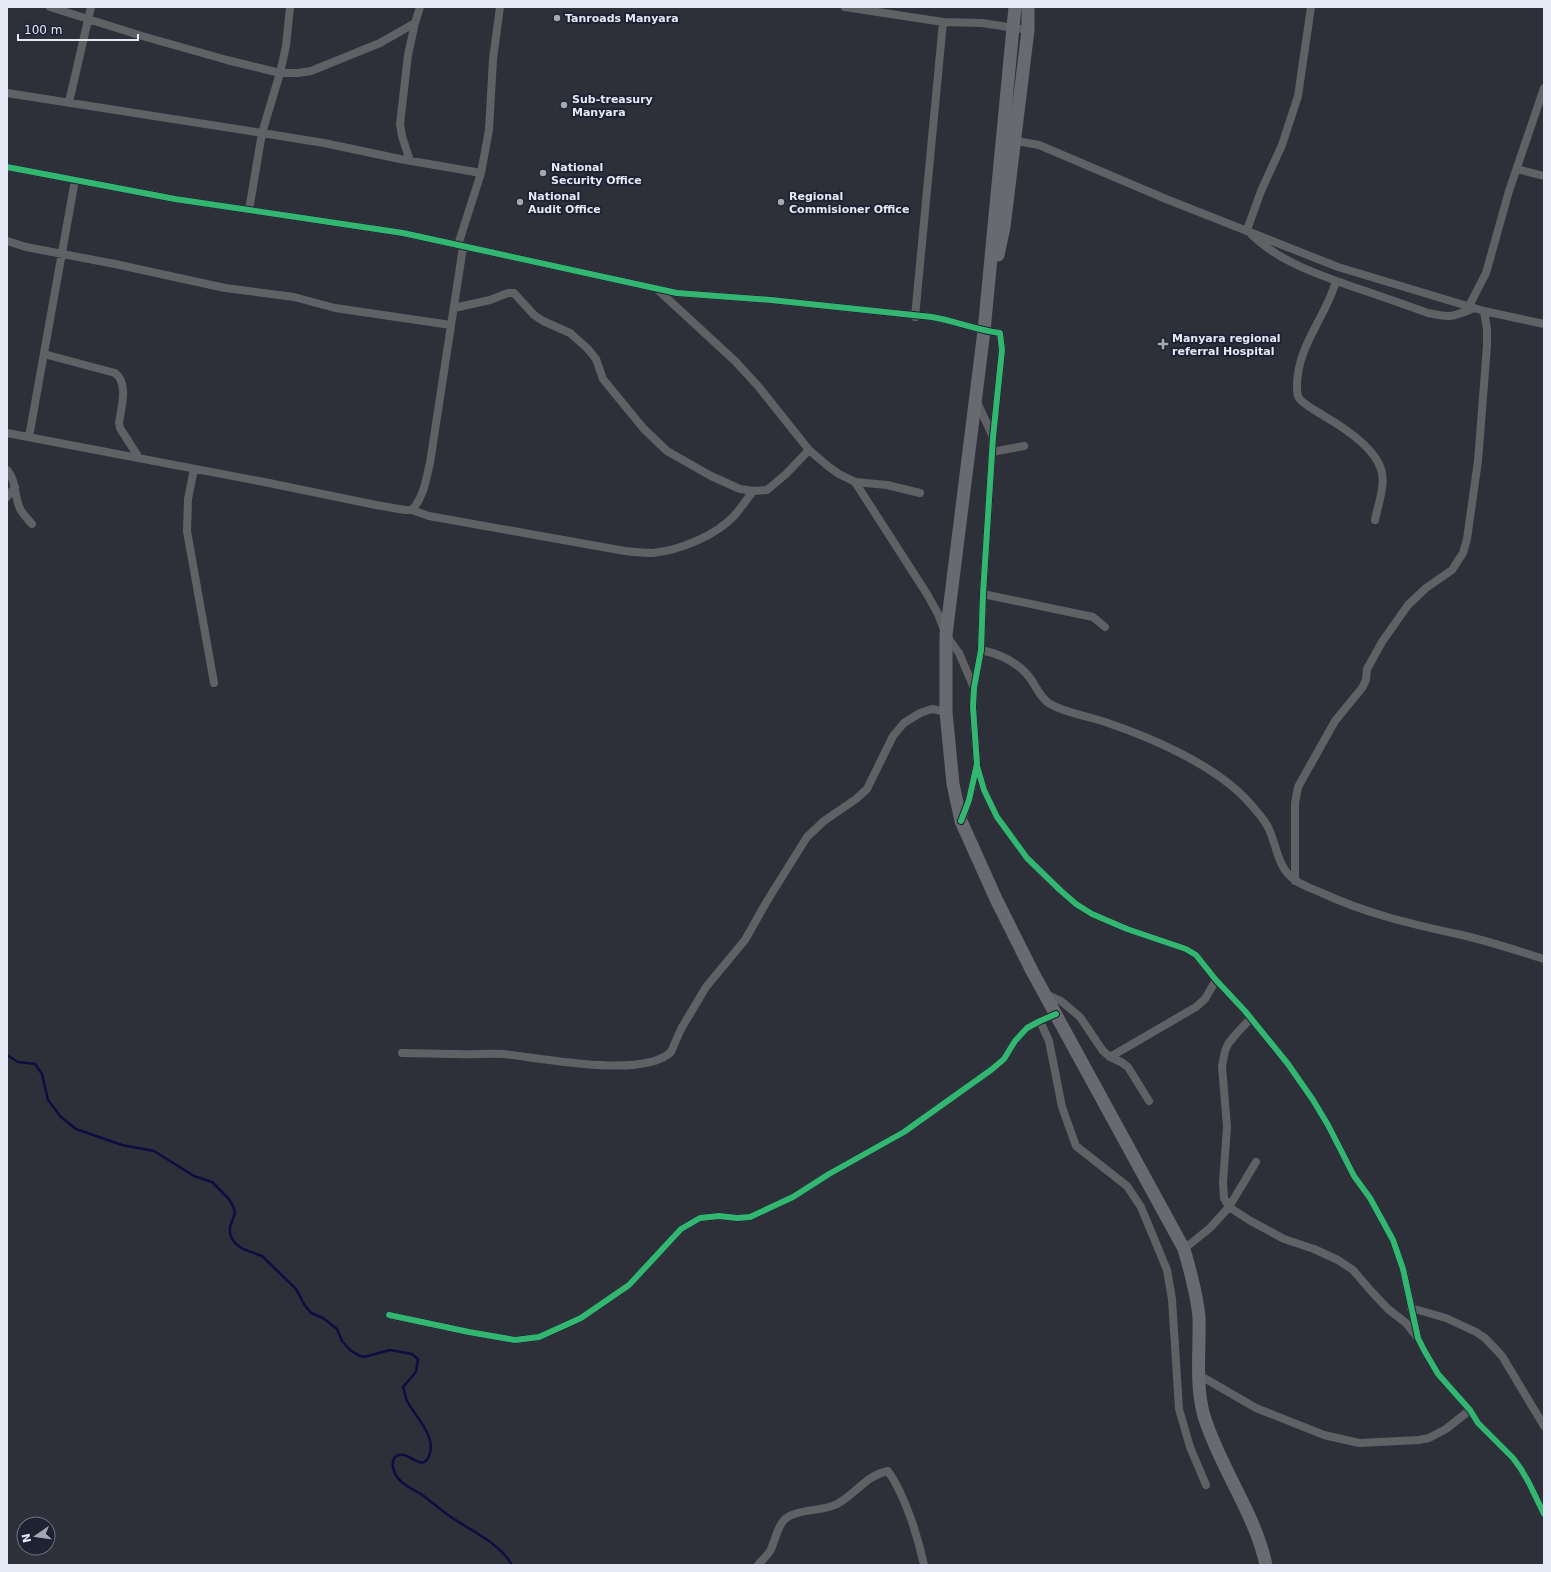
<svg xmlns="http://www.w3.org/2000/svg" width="1551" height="1572" font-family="'DejaVu Sans',sans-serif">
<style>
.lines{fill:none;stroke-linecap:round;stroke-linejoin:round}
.stream{stroke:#0d0d42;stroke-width:2.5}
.minor{stroke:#606165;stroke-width:8}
.trunk{stroke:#686a70;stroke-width:13}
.cycleway-casing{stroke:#1e2334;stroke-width:8}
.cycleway{stroke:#33b770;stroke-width:6}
.poi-dot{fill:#a5a8b3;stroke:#1e2334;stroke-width:1.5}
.labels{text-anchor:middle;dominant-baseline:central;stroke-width:4;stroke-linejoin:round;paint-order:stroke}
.poi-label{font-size:11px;font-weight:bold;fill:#e5e9f5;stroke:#1e2334;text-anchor:start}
</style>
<rect width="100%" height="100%" fill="#2d3039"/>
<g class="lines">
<!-- stream -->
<path class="stream" d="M7,1055L18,1062L35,1064L42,1074L48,1100L61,1117L76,1129L122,1145L154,1151L194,1176L212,1182L228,1198L233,1206L235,1213L230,1227V1233L232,1239L236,1244L243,1249L262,1256L296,1289L304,1304L311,1313L323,1318L337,1329L342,1341L350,1350L358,1355L364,1357L390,1350L412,1354L418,1359L416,1372L403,1387C405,1391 405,1397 407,1401C415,1416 435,1435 430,1453C425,1472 413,1457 404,1455C393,1453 391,1463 394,1471C398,1483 411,1488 421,1494C430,1501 439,1508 448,1515C469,1530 499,1542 512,1565"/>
<!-- minor -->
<path class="minor" d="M50,7L142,36L227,60L280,73H298L311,71L380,43L415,23
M845,7L943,22L982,23L1028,30
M1311,7L1298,96L1282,145L1261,191L1247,230C1275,260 1314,273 1353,287C1378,295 1403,304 1428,313C1451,318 1453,317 1474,308
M7,93L262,133L324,143L400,159L481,173
M69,102L91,7
M1011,140L1039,145L1166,199L1338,267L1484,311L1544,324
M410,161L402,136L400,124L408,55L415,23L420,7
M7,167L175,199L403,233L677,293L771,300L932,317C955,321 977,330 1000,333L1002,350L993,437L983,594L981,650L974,688L973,707L977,764L969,800L962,820
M1517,169L1544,176
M249,210L262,133L280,73L286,46L290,7
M7,241L26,247L115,264L225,288L294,297L335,308L451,325
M458,245L481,173L489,130L493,59L500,7
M1336,281C1326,317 1297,346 1297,386C1297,389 1297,395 1299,398C1303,404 1318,412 1324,416C1343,427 1374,447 1381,469C1386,484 1378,505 1375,520
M658,290L735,361L758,386L809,450L829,467L839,474L855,482L887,485L920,493
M1469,306L1486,273L1509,191L1544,88
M454,308L490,300L508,293H514L534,315L543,321L570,333L587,348L596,359L603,379L616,395L644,429L667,451L711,476L740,489L753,491L767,490L786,474L809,450
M915,317L943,22
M44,354L115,373C129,383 121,408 119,423L120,428L139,458
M977,402L993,437
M7,433L269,483L376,505L405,510H412C424,497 426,479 430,463L463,247
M29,437L75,180
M992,452L1024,446
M194,469L188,499L187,531L214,683
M7,470C16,480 14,493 19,506C21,513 27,518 32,524
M855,482L927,594L938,614L946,635L959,653L974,688
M7,497L15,487
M412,510L429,516L625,551C634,552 643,553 653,553C680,550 715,536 734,516C741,508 747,499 753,491
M983,594L1093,617L1105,627
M981,650C1000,654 1018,662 1030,678C1036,686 1040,698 1050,704C1068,714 1089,716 1108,723C1152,738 1212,764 1245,798C1253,807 1262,816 1268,827C1277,845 1277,868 1295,880C1303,886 1313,889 1322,893C1365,913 1411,924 1457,934C1486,940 1515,950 1544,959
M977,766L984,790L997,817L1027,858L1060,890L1076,904L1092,914L1127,929L1186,949L1196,955L1216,980L1245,1011L1288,1064L1313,1100L1328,1125L1354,1176L1370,1198L1393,1240L1403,1269L1418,1338L1424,1350L1438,1374L1470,1410L1478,1423L1513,1458L1521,1469L1529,1483L1544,1514
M1295,881V803L1298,787L1335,721L1362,688L1366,680L1367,669L1382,642L1408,605L1426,588L1452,570L1463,553L1467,539L1478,461L1487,346V329L1484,311
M1045,994L1061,1001L1080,1017L1103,1051L1110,1057L1121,1062L1128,1067L1149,1101
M1251,1018L1237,1033L1228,1044L1225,1051L1222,1066L1227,1127L1223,1182L1224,1198L1229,1207L1249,1220L1284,1239L1314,1249L1338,1260L1353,1270L1371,1291L1388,1309L1406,1323L1417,1337
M1040,1021L1049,1041L1062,1107L1076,1146L1127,1186L1141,1207L1167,1270L1172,1299L1179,1409L1190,1447L1206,1485
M402,1053C421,1053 439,1054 457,1054C472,1055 488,1053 503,1054C541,1058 643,1079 671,1052L681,1029L706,987L745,940L767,901L807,837L824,821L856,799L867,789L893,736L904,723L920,713L932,709L946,712
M1110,1057L1196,1007L1205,999L1216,980
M1184,1249L1210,1228L1229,1207L1256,1162
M1411,1308L1446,1318L1476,1332L1485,1338L1502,1356L1544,1426
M389,1315L469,1332L515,1340L539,1337L581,1318L629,1285L681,1229L700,1218L719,1216L737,1218L750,1217L793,1197L829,1174L904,1132L991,1070L1004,1059L1015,1041L1027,1028L1040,1021L1056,1014
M1199,1375L1256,1408L1324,1435L1359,1443L1419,1440L1429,1438L1446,1429L1470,1410
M758,1565C762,1560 767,1556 770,1551C775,1542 777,1527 784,1520C797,1508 822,1512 837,1504C856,1494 866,1475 888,1471C905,1495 918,1537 924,1565"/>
<!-- trunk -->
<path class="trunk" d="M1015,7L984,331L946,635V712L953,784L961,821L996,899L1032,971L1184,1249C1190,1271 1197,1293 1199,1317C1200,1350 1195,1384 1204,1416C1220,1468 1255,1513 1266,1565
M998,255L1004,227L1028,30V7"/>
<defs>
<path id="cycleway" d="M7,167L175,199L403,233L677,293L771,300L932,317C955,321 977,330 1000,333L1002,350L993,437L983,594L981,650L974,688L973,707L977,764L969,800L961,821
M977,766L984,790L997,817L1027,858L1060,890L1076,904L1092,914L1127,929L1186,949L1196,955L1216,980L1245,1011L1288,1064L1313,1100L1328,1125L1354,1176L1370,1198L1393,1240L1403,1269L1418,1338L1424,1350L1438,1374L1470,1410L1478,1423L1513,1458L1521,1469L1529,1483L1544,1514
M389,1315L469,1332L515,1340L539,1337L581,1318L629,1285L681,1229L700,1218L719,1216L737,1218L750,1217L793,1197L829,1174L904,1132L991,1070L1004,1059L1015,1041L1027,1028L1040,1021L1056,1014"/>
</defs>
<!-- cycleway casing -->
<use href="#cycleway" class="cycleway-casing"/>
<!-- cycleway -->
<use href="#cycleway" class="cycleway"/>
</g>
<!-- markers -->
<g class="poi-dot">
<circle cx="557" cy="18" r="4"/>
<circle cx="564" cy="105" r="4"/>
<circle cx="543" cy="173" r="4"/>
<circle cx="520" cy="202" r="4"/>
<circle cx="781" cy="202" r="4"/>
<path d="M1161 338h4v4h4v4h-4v4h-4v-4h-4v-4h4z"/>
</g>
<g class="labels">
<!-- poi labels -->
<g class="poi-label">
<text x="565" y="18">Tanroads Manyara</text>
<text x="572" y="99">Sub-treasury<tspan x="572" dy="13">Manyara</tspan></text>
<text x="551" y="167">National<tspan x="551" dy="13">Security Office</tspan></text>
<text x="528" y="196">National<tspan x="528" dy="13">Audit Office</tspan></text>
<text x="789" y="196">Regional<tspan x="789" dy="13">Commisioner Office</tspan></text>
<text x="1172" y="338">Manyara regional<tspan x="1172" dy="13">referral Hospital</tspan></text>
</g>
</g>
<!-- border -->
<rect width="1551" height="1572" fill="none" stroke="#e5e9f5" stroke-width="16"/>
<!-- north arrow -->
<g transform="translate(36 1536) rotate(257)"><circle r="19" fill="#1e2334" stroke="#6e7281"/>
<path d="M0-3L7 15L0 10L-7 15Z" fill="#a5a8b3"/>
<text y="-6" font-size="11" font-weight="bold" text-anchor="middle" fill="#e5e9f5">N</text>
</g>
<!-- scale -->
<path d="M18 34v6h120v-6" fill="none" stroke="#e5e9f5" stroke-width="2"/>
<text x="24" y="34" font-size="12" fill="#e5e9f5" stroke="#1e2334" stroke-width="3" paint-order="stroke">100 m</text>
</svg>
